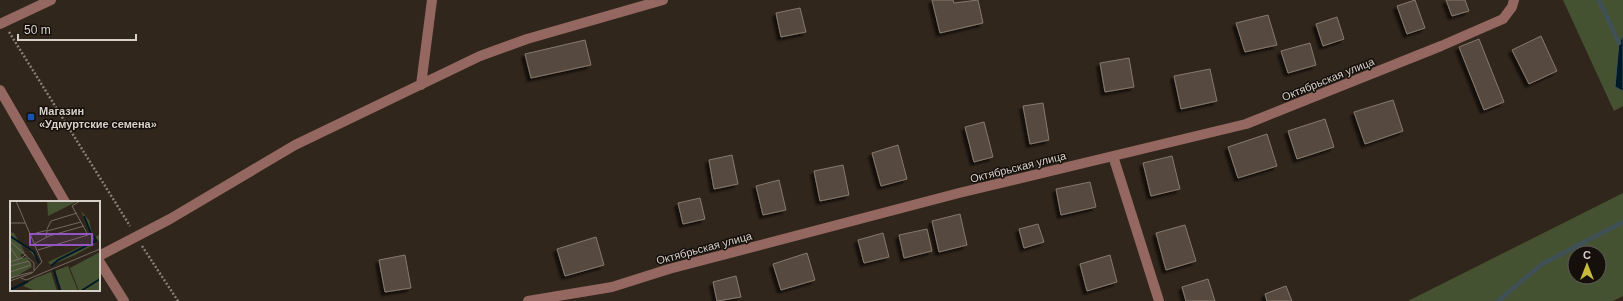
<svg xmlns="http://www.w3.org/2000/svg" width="1623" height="301" font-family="Helvetica,sans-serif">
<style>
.green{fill:#455231;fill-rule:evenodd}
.water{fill:#001926;stroke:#405057}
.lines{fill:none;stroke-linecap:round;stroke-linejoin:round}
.stream{stroke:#405057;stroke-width:4.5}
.building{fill:#564a3f;stroke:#86796d;filter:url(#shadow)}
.path{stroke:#887f77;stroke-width:2.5;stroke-dasharray:2 2;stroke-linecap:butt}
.minor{stroke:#946860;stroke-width:10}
.transit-dot{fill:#1a4fb4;stroke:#15100c;stroke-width:1.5}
.labels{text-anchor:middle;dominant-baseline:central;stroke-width:3;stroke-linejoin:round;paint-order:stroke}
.street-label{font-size:11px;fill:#d7d0c9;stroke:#15100c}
.poi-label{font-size:11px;font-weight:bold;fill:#d7d0c9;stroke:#15100c;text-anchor:start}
.inset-river{fill:none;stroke:#001926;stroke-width:2}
.inset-road{fill:none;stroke:#736a61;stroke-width:1}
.view{fill:#9255c2;fill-opacity:0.15;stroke:#9255c2;stroke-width:2}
.inset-edge{fill:none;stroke:#d7d0c9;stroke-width:2}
</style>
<defs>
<filter id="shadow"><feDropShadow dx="-3.5" dy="3.5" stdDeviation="1" flood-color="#0009"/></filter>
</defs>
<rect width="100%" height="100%" fill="#31261c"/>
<!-- green -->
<path class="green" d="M1563,0H1623V106L1614,111Z
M1623,193V296L1613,301H1408ZM1575,253H1599V277H1575Z"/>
<!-- water -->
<path class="water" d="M1623,36V91L1615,87L1619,43Z"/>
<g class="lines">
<!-- stream -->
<path class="stream" d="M1599,0L1619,43
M1498,301L1542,264L1623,222"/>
</g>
<!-- building -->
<path class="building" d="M932,0H953L954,3L978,0L983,23L940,33Z
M1415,0L1425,28L1407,34L1397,6Z
M1446,0H1465L1469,11L1452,16Z
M800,8L806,32L781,37L776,13Z
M1268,15L1277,45L1245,52L1236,23Z
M1337,17L1344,39L1323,46L1316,24Z
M1541,36L1557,71L1529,84L1512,50Z
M1479,39L1504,102L1484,110L1459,47Z
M585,40L591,65L531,78L525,54Z
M1310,43L1316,65L1288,73L1281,51Z
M1129,58L1134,87L1105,92L1100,63Z
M1210,69L1217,101L1181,109L1174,76Z
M1393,100L1403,131L1365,144L1354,112Z
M1043,103L1049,140L1030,144L1023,106Z
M1325,119L1334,147L1297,159L1288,131Z
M984,122L993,157L974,162L965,127Z
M1267,134L1277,166L1238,178L1228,147Z
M898,145L907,179L881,186L872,153Z
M732,155L738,184L714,189L709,160Z
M1172,156L1180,189L1151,196L1143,163Z
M843,165L849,195L820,201L814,171Z
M779,180L786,210L763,215L756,186Z
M1090,182L1096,207L1061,215L1056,189Z
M700,198L705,219L683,224L678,203Z
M960,214L967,245L939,252L932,221Z
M1038,224L1044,242L1024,248L1019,229Z
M1185,225L1196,261L1166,270L1156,233Z
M927,229L932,251L904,258L899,235Z
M883,233L889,257L864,263L858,240Z
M596,237L604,265L565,276L557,249Z
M807,253L815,280L781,290L773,264Z
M405,255L411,288L385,292L379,260Z
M1110,255L1117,282L1087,291L1080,264Z
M736,276L741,297L717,301L713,282Z
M1208,279L1215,301H1186L1182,287Z
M1286,286L1292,301H1267L1265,294Z"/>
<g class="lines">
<!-- path -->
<path class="path" d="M9,32L130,226
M142,246L178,301"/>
<!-- minor -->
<path class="minor" d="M0,24L51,0
M421,85L432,0
M0,90L65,202
M1113,156L1159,301
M99,256L170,219L295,145L480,56L527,39L663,0
M99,261L124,301
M528,301L612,287L669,269L959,193L1246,124L1441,46L1503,19L1512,7L1514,0"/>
</g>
<!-- markers -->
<rect class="transit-dot" x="27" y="113" width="8" height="8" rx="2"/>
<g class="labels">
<!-- street labels -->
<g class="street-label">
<text transform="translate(1328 79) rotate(-22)">Октябрьская улица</text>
<text transform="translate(1018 167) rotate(-14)">Октябрьская улица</text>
<text transform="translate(704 248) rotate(-15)">Октябрьская улица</text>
</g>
<!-- poi labels -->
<g class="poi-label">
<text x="39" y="111">Магазин<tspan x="39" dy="13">«Удмуртские семена»</tspan></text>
</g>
</g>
<!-- overview -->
<g transform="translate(10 201)">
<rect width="90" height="90" fill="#31261c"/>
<path d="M37,0H68L38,15ZM71,10L79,19L82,33L85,36L90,33V39L88,40L86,36L85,39L82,37ZM0,31L4,32L9,41L24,50L30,62L19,49L11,44L15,52L10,54L13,57L17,56L22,66L0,79ZM83,40L85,43L65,54L41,64L38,61ZM90,51V90H69L60,67ZM58,65L68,90H52L45,70ZM41,71L47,90H26L13,85L25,77Z" fill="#455231"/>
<path class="inset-river" d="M74,15L82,35M0,35L24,51L29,62M41,65L48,59L86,40L84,35M44,69L50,90M0,89L18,80M71,90L90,78"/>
<path class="inset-road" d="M0,22H15M37,28L41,20L67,12M19,34L38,29M36,36L37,30L71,21M0,40L24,62V70M24,43L39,35L74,25M0,46L8,58M28,49L78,34L62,5L70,0M0,61L12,57L16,53M0,65L19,60L21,64L0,71M0,77L22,71M11,77L16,79L90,48M0,80L22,72L32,61L6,0"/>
<path class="view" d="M20,33H82V44H20Z"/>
<rect width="90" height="90" class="inset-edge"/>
</g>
<!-- north arrow -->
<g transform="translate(1587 265)"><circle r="19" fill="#15100c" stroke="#635d58"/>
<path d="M0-3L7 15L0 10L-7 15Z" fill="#c8bb3b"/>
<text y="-6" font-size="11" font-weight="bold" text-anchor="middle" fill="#d7d0c9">С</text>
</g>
<!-- scale -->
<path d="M18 34v6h118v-6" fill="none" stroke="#d7d0c9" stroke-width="2"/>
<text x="24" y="34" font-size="12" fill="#d7d0c9" stroke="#15100c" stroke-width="3" paint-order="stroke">50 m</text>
</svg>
